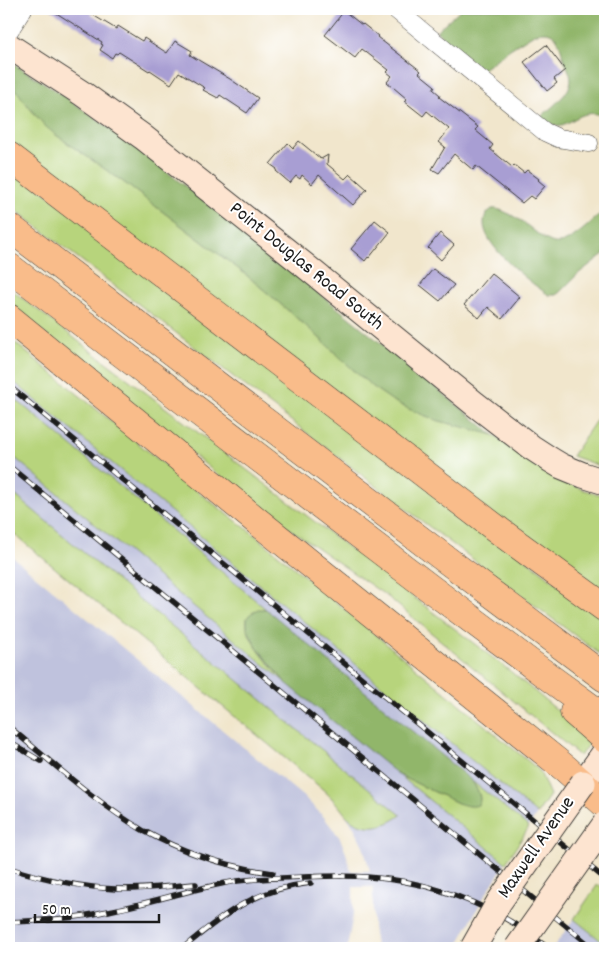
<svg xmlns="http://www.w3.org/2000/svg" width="614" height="957" font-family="Dekko,sans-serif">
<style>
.industrial{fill:#bfc2dd}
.green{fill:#b7d47b;stroke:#6a784c}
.forest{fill:#91b66b;stroke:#566944}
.building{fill:#a89ed3}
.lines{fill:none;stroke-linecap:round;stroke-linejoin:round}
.street-casing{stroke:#3c3a36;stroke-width:19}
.secondary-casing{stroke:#3c3a36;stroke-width:27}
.highway-casing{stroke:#3c3a36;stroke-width:29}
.street{stroke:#fff;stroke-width:18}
.secondary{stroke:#fde4d0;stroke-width:25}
.highway{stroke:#f9bc8a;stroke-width:28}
.rail-casing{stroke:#1c1c1c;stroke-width:5.5}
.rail{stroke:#fff;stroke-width:4;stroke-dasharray:11;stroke-linecap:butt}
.secondary-bridge-casing{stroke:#3c3a36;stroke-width:27;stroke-linecap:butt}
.secondary-bridge{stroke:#fde4d0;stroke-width:25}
.labels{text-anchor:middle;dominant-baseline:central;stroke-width:4;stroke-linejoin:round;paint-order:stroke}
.street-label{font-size:20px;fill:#1c1c1c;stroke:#fff}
</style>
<rect width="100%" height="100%" fill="#fff"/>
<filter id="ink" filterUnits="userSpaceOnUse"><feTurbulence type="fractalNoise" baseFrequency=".02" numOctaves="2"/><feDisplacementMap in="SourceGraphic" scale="10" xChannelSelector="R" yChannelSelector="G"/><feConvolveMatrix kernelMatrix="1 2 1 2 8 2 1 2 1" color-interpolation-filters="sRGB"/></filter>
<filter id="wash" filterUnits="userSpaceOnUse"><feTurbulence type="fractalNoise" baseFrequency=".0096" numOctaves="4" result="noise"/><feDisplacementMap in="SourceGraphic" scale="20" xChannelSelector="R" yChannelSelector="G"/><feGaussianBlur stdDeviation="1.12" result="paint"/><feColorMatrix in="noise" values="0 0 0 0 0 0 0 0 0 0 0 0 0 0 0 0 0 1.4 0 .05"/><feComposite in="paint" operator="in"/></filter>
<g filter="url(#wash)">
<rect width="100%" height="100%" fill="#f1e6cc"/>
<!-- industrial -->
<path class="industrial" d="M9,378L537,814L482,900L456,948H376L373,927V887H353V915L347,948H9V554L306,799L323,816L340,838L346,853L351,871H370L363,846L354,827L342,810L327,793L9,530Z
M574,919L605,944V948H553Z"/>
<!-- green -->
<path class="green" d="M9,79L35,115L56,135L122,181L244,273L312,331L360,376L377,390L393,401L411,410L436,420L494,435L533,465L552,476L584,490L605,496V599L9,150Z
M9,165L605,620V658L431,528L9,205Z
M9,288L510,671L592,739L580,756L388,597L254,504L9,305Z
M9,338L198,492L251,532L539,770L550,795L537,814L9,378Z
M9,394L127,492L266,609H262L247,618C243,639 273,667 285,682L9,453Z
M605,407V468L572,456Z
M9,490L133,594L401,815C386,827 366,831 350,819C345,815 341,808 337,804C332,798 326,792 320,787L9,530Z
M399,775L458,803L478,805C483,796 477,789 472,781L529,827L506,863Z
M598,884L605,890V944L574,919Z"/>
<!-- forest -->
<path class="forest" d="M461,9H605V117C579,104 569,132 551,124C547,123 544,119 541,117C549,109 567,96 570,85C573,75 567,69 564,59C559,43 557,26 534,34L510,49L482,70L436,31Z
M9,61C92,111 168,172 244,233C328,300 410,367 494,435L436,420L411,410L393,401L377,390L360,376L312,331L244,273L122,181L56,135L45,126L24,101L9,79Z
M492,209C499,208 507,213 513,216C525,222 534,232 545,239C549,241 554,244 559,243C572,242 596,218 605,209V253L578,274L560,292L556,295H549C533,285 460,231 492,209Z
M258,609H266L472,781C485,801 483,812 458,803L399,775L285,682L256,646L247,628V618L249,615Z"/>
<g id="blocks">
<!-- building -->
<path class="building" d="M50,9H94L91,14L116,29L118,26L142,41L144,38L167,53L175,41L192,51L190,55L230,79L258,98L247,113L220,95L218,98L203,90L205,88L179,72L171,84L150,70L149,71L119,52L117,54L115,53L112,58L100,50L103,45L101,44L102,42Z
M344,11L362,25L363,24L378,36L377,37L421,71L419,73L435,86L433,89L440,95L439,97L478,127L475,130L493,145L490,149L512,167L514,165L524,173L527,170L539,179L538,180L545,186L534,199L530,196L522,203L476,166L473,170L454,154L439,173L432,169L445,147L439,142L449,129L427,111L423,116L404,101L407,99L387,82L392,76L387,72L389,70L362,49L355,58L325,35Z
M546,45L565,70L554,79L557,83L547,91L524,62Z
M299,141L321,159L328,155L327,164L345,179L350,174L367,189L353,205L319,175L312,184L302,175L300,179L296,176L290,183L276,171L277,169L270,164L288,143L293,148Z
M375,220L390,232L369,258L368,257L365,261L351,249Z
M440,233L454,245L441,260L428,248Z
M433,269L454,285L440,301L420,285Z
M491,273L520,297L502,319L488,307L479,318L464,305Z"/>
</g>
</g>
<g filter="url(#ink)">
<use href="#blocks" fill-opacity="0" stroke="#3c3a36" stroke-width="1"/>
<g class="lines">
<defs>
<path id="street" d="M395,9L545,132L558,138L589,143
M9,31L23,9"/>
<path id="secondary" d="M9,46L83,94L143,137L303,264L475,404L531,447L551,460L561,466L583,475L605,482
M583,783L605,752"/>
<path id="highway" d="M9,156L502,533L605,608
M9,227L440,555L605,678
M9,267L431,589L554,681L605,718
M9,318L257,521L566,769L605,804
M574,712L605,739"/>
</defs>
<!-- street casing -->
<use href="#street" class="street-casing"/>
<!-- secondary casing -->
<use href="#secondary" class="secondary-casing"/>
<!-- highway casing -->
<use href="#highway" class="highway-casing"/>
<!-- street -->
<use href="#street" class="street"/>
<!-- secondary -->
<use href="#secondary" class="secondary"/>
<!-- highway -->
<use href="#highway" class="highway"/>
<defs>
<path id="rail" d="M9,386L605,879
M9,466L593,948
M9,727C53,763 95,802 144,831C184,853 228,867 273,873
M9,742L41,761
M9,868C44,879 78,887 115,889C142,890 169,886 196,884
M9,922C40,921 72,919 103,912C143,905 181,892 221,884C248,878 276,878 304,877C331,876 359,875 387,879C433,884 485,904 524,930C532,936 540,942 548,948
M183,948C224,914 255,889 311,883"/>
</defs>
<!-- rail casing -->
<use href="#rail" class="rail-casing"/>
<!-- rail -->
<use href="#rail" class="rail"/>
<defs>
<path id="secondary-bridge" d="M473,948L499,902L583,783
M517,948L605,824"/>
</defs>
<!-- secondary-bridge casing -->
<use href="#secondary-bridge" class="secondary-bridge-casing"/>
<!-- secondary-bridge -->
<use href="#secondary-bridge" class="secondary-bridge"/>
</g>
</g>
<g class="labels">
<!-- street labels -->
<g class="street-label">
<text transform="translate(306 267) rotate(39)">Point Douglas Road South</text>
<text transform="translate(537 848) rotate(-55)">Maxwell Avenue</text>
</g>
</g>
<!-- margin -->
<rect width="614" height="957" fill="none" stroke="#fff" stroke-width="30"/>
<!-- scale -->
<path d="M35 914v8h124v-8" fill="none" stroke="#1c1c1c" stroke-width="2.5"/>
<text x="42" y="914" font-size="15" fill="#1c1c1c" stroke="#ffffff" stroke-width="4" paint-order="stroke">50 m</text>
</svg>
